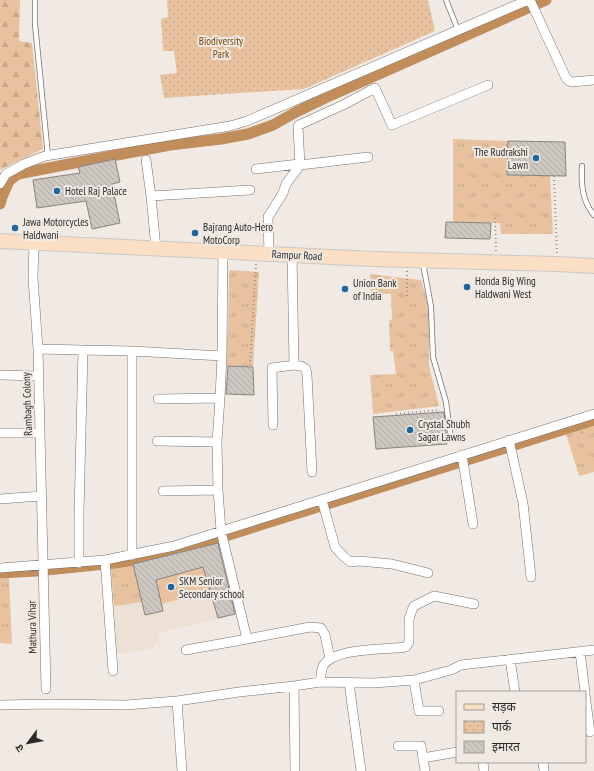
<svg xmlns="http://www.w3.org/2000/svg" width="594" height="771" font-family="'PT Sans Narrow','Noto Sans Devanagari',sans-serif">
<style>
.built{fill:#ede0d4}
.grass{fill:url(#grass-tufts)}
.forest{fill:url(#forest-firs)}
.park{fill:url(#park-dots)}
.pitch{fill:#e8c29e}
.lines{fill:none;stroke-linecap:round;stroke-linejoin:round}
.canal{stroke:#c18e5b;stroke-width:11}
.building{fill:url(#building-back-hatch);stroke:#89837e}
.lane-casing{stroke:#76706b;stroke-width:6}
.street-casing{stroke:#76706b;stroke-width:10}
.primary-casing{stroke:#c8c8c7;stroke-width:16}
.path{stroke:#97938e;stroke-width:2;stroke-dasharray:1 3;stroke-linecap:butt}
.lane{stroke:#fff;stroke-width:4.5}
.street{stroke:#fff;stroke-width:9}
.primary{stroke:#fbdfc5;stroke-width:14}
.poi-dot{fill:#1f679b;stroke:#f1eae4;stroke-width:1.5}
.labels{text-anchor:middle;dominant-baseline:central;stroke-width:4;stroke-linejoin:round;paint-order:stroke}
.park-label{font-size:11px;fill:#784605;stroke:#f1eae4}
.poi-label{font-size:11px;fill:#2c2a27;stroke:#f1eae4;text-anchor:start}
.street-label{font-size:11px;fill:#2c2a27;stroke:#f1eae4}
</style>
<defs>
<pattern id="grass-tufts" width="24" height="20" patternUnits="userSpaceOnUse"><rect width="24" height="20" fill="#e8c29e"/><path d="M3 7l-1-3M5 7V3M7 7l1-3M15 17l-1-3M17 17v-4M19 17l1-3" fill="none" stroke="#c7a788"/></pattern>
<pattern id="forest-firs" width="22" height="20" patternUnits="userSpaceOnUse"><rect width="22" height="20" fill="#e8c29e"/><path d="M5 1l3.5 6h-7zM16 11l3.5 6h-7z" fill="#c7a788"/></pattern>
<pattern id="park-dots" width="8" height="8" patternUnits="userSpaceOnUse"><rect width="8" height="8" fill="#e8c29e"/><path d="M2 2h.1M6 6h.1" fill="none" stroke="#c7a788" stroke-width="1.8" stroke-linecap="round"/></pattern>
<pattern id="building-back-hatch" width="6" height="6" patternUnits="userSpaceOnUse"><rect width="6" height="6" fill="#cdc7c1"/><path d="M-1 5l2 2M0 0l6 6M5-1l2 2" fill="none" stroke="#b0aba6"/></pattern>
</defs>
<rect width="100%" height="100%" fill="#f1eae4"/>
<!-- built -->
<path class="built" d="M220,543L237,614L158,633L160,642L154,644V648L117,654L111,568L133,564Z"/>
<!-- grass -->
<path class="grass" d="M453,139L508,141L507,175L550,176L553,234H501L500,223L453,222Z
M229,270L259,272L253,367L224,366L228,329Z
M370,274L421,280L429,306V366L439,406L373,414L370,375L396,374L393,351H390L389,320H392L391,294L371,293Z
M594,425V472L579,476L566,434Z
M133,564L142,602L114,606L111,568Z
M9,578L12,644L0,643V579Z"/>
<!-- forest -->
<path class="forest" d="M0,0H20L19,41L32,43L43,149L0,170Z"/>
<!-- park -->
<path class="park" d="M167,0H428L435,31L304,89L164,98L160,75L177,73L174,51H163L161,19L168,17Z"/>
<!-- pitch -->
<path class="pitch" d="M203,567L211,592L161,604L156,580Z"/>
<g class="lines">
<!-- canal -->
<path class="canal" d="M0,204L2,197L9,181L18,174L64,165L170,145L221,139L248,134L273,125L296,112L325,98L546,0
M0,573L37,571L115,563L145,558L213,540L594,420"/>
</g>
<!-- building -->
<path class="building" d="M508,141L565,142L566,176L507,175Z
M115,159L120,182L112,184L120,223L92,229L86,201L37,208L33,180L80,173L78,167Z
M446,222L491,223L490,239L445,238Z
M228,366L253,367L254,395L226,394Z
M444,412L447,444L376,449L373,417Z
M218,543L235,614L218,618L203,567L156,580L163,611L145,615L133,564Z"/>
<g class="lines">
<defs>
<path id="lane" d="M35,0V24L48,156
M446,0L458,30
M582,166C581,184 582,201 594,215
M423,263L431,307L433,357L446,402L451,440"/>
<path id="street" d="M530,0L566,78L569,81L572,82L594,80
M146,160L151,196L156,249
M300,165L368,157
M256,169L299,164
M0,184L6,174L24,164L45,156L230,126L247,121L528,0
M151,196L250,190
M34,242L33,278L38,349L40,433L46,689
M223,252L222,356L220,398L217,442L218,490L221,531L247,639L310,627L321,628L325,635L330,659
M269,254L268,217L283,193L286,184L300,165L298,127L299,125L343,105L375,88L392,125L488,85
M292,254L294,365L301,366L306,369L307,375L312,472
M38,349L83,350L132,351L222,356
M132,351V555
M0,375L38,376
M158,399L220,398
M273,425L272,368L294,365
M0,433H40
M509,440L523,503L531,577
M157,441L217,442
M462,455L473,524
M163,491L218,490
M0,499L41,496
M322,500L335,547L344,557L351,562L359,561L392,564L428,573
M105,560L113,671
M79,563V513L83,350
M0,568L105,560L174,546L594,414
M186,650L247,639
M580,652L585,692
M510,659L515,692
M414,680L419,711H439
M320,682C321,677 321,671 323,666C334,647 386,650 406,647L409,642V619L412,610L414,606L434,596L474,604
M349,683L361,771
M294,686L295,771
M585,694L590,732
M177,701L182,771
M0,705L48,704L126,705L177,701L239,692L294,686L320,682L374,683L414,680L451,670L461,665L594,650
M398,746H421L425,771
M423,758L457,752
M483,762L484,771
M543,762L544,771"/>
<path id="primary" d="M0,241L373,259L558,264L594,266"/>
</defs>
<!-- lane casing -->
<use href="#lane" class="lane-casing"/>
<!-- street casing -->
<use href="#street" class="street-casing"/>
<!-- primary casing -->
<use href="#primary" class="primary-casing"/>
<!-- path -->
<path class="path" d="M554,176L557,253
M495,218L496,251
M407,296V271
M250,365L256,264
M396,414L440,410
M580,428L582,433"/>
<!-- lane -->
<use href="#lane" class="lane"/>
<!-- street -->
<use href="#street" class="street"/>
<!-- primary -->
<use href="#primary" class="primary"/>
</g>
<!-- markers -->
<g class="poi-dot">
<circle cx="536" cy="158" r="4"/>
<circle cx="57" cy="191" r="4"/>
<circle cx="15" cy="228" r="4"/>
<circle cx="195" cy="233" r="4"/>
<circle cx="467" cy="287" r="4"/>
<circle cx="345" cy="289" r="4"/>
<circle cx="410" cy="430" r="4"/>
<circle cx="171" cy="587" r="4"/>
</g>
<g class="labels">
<!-- park labels -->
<g class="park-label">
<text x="221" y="41">Biodiversity<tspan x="221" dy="13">Park</tspan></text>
</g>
<!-- poi labels -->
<g class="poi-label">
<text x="528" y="152" text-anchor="end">The Rudrakshi<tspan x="528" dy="13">Lawn</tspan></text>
<text x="65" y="191">Hotel Raj Palace</text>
<text x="23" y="222">Jawa Motorcycles<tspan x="23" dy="13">Haldwani</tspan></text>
<text x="203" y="227">Bajrang Auto-Hero<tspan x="203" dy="13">MotoCorp</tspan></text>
<text x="475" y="281">Honda Big Wing<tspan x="475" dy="13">Haldwani West</tspan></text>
<text x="353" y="283">Union Bank<tspan x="353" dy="13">of India</tspan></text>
<text x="418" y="424">Crystal Shubh<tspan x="418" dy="13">Sagar Lawns</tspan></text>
<text x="179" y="581">SKM Senior<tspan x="179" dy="13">Secondary school</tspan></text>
</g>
<!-- street labels -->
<g class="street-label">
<text transform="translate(297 255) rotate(3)">Rampur Road</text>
<text transform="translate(27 404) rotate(-92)">Rambagh Colony</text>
<text transform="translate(32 627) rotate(-91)">Mathura Vihar</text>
</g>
</g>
<!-- legend -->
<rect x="456" y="691" width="130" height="72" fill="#f1eae4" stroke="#a29d98"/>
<rect x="464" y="704" width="20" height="6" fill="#fbdfc5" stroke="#a29d98"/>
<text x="492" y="711" font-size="12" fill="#2c2a27">सड़क</text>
<rect x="464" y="721" width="20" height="12" fill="url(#park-dots)" stroke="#a29d98"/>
<text x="492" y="731" font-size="12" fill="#2c2a27">पार्क</text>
<rect x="464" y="741" width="20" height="12" fill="url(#building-back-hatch)" stroke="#a29d98"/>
<text x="492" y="751" font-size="12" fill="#2c2a27">इमारत</text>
<!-- north arrow -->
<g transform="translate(28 743) rotate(238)" stroke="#f1eae4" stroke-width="3" paint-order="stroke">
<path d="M0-3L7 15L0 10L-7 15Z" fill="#2c2a27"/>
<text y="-6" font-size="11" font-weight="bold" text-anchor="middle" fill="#2c2a27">उ</text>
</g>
</svg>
